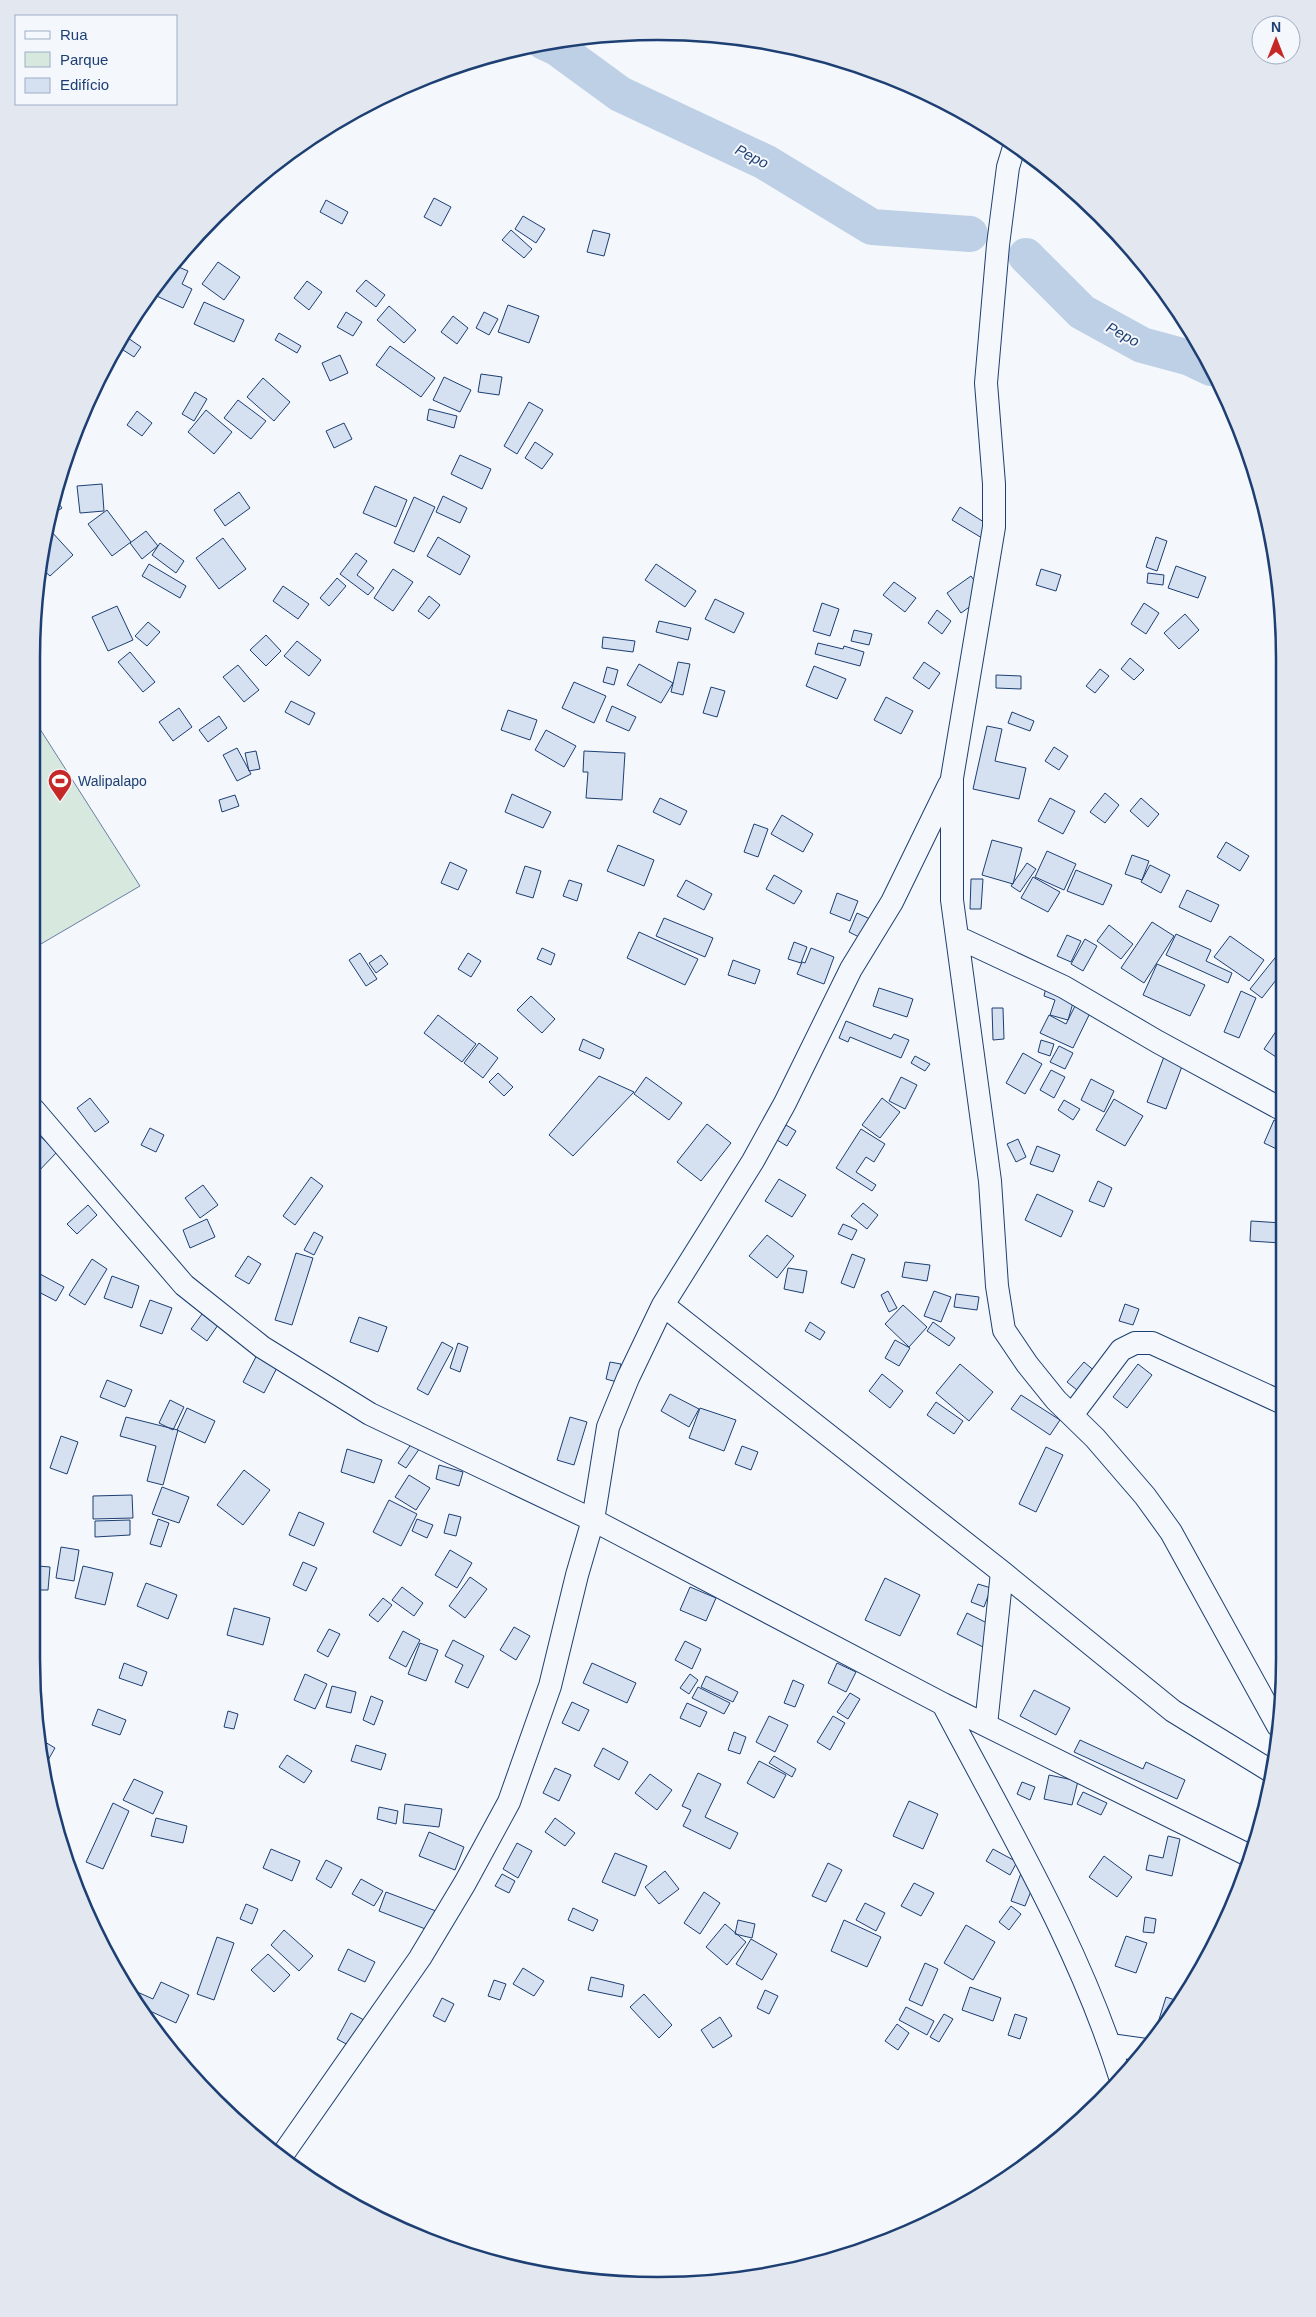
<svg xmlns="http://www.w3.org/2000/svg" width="1316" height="2317" font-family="Arial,sans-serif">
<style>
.green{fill:#d7e8df;stroke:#687fa3}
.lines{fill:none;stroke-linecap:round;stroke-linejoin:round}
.river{stroke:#bed0e5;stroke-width:36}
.building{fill:#d5e0f0;stroke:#1d3f73}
.minor-casing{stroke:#1d3f73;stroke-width:24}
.minor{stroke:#f4f7fb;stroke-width:22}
.labels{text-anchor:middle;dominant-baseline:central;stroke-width:4;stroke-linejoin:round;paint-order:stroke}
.poi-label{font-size:14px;fill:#1d3f73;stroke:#f4f7fb;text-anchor:start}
.water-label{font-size:15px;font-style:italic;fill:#1d3f73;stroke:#f4f7fb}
.rim{fill:none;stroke:#1d3f73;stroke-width:2.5}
</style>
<rect width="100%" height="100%" fill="#f4f7fb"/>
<!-- green -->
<path class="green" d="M33,718L140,886L34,948Z"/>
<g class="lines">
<!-- river -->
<path class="river" d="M544,42L557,48L620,94L765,162L872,227L970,234
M1026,256L1082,312L1142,345L1190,358L1211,368"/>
</g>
<!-- building -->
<path class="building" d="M434,198L451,207L441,226L424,217Z
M326,200L348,212L342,224L320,212Z
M523,216L545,229L536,243L515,229Z
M511,230L532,249L524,258L502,240Z
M593,230L610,234L604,256L587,252Z
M218,262L240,277L224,300L202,284Z
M174,265L188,271L182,284L192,289L183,308L150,293Z
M366,280L385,295L376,307L356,291Z
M307,281L322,292L309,310L294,298Z
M204,302L244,320L234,342L194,324Z
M508,305L539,316L529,343L498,332Z
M389,306L416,330L404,343L377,320Z
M346,312L362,322L353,336L337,327Z
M484,312L498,319L489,335L476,328Z
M453,316L468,328L457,344L441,332Z
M279,333L301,346L297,353L275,340Z
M128,338L141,347L134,357L120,348Z
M390,346L435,378L421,397L376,365Z
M340,355L348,373L330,381L322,363Z
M481,374L502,377L499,395L478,392Z
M444,377L471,390L460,412L433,400Z
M263,378L290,402L274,421L247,397Z
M195,392L207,399L194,421L182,414Z
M238,400L266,421L251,439L224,418Z
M529,402L543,410L517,454L504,446Z
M90,404L93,407L85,415Z
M429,409L457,416L454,428L427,420Z
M206,410L232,432L214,454L188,432Z
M137,411L152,423L142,436L127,425Z
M344,423L352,439L334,448L326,431Z
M79,427L82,429L69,447Z
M535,442L553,454L542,469L525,458Z
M460,455L491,469L482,489L451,474Z
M102,484L104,511L80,513L77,486Z
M375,486L407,500L396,527L363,513Z
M239,492L250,508L225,526L214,510Z
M443,496L467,508L460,523L436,512Z
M414,497L435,507L414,552L394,543Z
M56,500L62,508L53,514Z
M960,507L995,529L987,541L952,520Z
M107,510L131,542L112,556L88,524Z
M50,530L73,555L50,576L42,569Z
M146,531L158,546L142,559L130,543Z
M438,537L470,556L460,575L427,556Z
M1156,537L1167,541L1157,571L1146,567Z
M223,538L246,569L219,589L196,558Z
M160,543L184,561L176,573L152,555Z
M356,553L367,561L357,575L374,588L368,595L340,574Z
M149,564L186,586L180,598L142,576Z
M656,564L696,591L685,607L645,580Z
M1176,566L1206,577L1198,598L1168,588Z
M393,569L413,582L393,611L374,598Z
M1041,569L1061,575L1056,591L1036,585Z
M1148,573L1164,575L1163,585L1147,583Z
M971,576L985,596L961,613L947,593Z
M337,578L346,586L329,606L320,598Z
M894,582L916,598L905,612L883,595Z
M283,586L309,604L298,619L273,601Z
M429,596L440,605L429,619L418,611Z
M715,599L744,613L734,633L705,619Z
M822,603L839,609L830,636L813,631Z
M1144,603L1159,613L1146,634L1131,624Z
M117,606L133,640L108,651L92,617Z
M937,610L951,621L942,634L928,623Z
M1185,614L1199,630L1179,649L1164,633Z
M659,621L691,628L688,640L656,632Z
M148,622L160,632L147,646L135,636Z
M854,630L872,634L869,645L851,641Z
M266,635L281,651L266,666L250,650Z
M603,637L635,641L633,652L602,648Z
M297,641L321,660L309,676L284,656Z
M818,643L843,649L844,646L864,652L860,666L815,654Z
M130,652L155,682L143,692L118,662Z
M1130,658L1144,670L1134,680L1121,669Z
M678,662L690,664L683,695L671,692Z
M924,662L940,673L929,689L913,678Z
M639,664L673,683L661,703L627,685Z
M238,665L259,690L244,702L223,677Z
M814,666L846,679L837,699L806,686Z
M607,667L618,670L614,685L603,682Z
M1100,669L1109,676L1095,693L1086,686Z
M996,675L1021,676V689L996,688Z
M574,682L606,696L594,723L562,708Z
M711,687L725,691L717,717L703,713Z
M886,697L913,711L901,734L874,720Z
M291,701L315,713L309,725L285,712Z
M612,706L636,717L629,731L606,721Z
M179,708L192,727L173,741L159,722Z
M508,710L537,720L530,740L501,730Z
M1012,712L1034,721L1030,731L1008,723Z
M219,716L227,728L208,742L199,730Z
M987,726L1002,729L995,761L1026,768L1019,799L973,789Z
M546,730L576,746L564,767L535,750Z
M1054,747L1068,756L1059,770L1045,761Z
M237,748L251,774L237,781L223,755Z
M256,751L260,769L249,771L245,753Z
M584,751L625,753L622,800L586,798L588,772H583Z
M1105,793L1119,805L1105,823L1090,812Z
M512,794L551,812L543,828L505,812Z
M235,795L239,806L222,812L219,800Z
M660,798L687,811L680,825L653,812Z
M1050,798L1075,811L1063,834L1038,821Z
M1141,798L1159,814L1148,827L1130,811Z
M782,815L813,834L803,852L771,834Z
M754,824L768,829L758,857L744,852Z
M992,840L1022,848L1013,884L982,875Z
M1226,842L1249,856L1240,871L1217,857Z
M618,845L654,860L644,886L607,871Z
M1047,851L1076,864L1064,890L1035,877Z
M1132,855L1149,861L1142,880L1125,874Z
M450,862L467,870L458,890L441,883Z
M1027,863L1036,869L1020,892L1011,886Z
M1150,865L1170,875L1161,893L1141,882Z
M525,866L541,871L533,898L516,893Z
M1076,870L1112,885L1103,905L1067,891Z
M774,875L802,891L794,904L766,889Z
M1033,877L1060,892L1048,912L1021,898Z
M971,879H983L981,909H970Z
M569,880L582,884L577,901L563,896Z
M686,880L712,894L704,910L677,896Z
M1187,890L1219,905L1211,922L1179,907Z
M837,893L858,901L850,921L830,913Z
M857,913L870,919L861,938L849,932Z
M664,918L713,938L705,957L656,936Z
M1152,922L1174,936L1144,983L1121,968Z
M1109,925L1133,944L1121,959L1097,941Z
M639,932L698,959L685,985L627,958Z
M1176,934L1211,950L1206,961L1232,973L1228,983L1166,955Z
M1067,935L1081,941L1071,962L1057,956Z
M1230,936L1264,960L1249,981L1214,957Z
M1085,939L1097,946L1083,971L1071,964Z
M794,942L807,947L801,963L788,959Z
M542,948L555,954L551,965L537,959Z
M811,948L834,957L824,984L797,974L802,962L805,963Z
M360,953L377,979L366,986L349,960Z
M468,953L481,961L471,977L458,969Z
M1279,953L1283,957V971L1262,998L1250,989Z
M381,955L388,964L376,973L369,963Z
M733,960L760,970L755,984L728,975Z
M1157,964L1205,985L1190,1016L1143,995Z
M1046,987L1075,996L1068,1020L1050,1015L1055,1000L1044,996Z
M879,988L913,999L907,1017L873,1006Z
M1241,991L1256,998L1239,1038L1224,1032Z
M531,996L555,1019L542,1033L517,1010Z
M1077,1002L1092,1009L1073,1048L1040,1033L1049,1015L1066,1024Z
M992,1008H1003L1004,1039L993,1040Z
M438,1015L476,1044L462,1062L424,1033Z
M846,1021L891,1039L894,1034L909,1040L901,1058L850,1037L848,1042L839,1038Z
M1283,1021V1054L1279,1059L1264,1049Z
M583,1039L604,1049L600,1059L579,1050Z
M1041,1040L1054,1044L1050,1056L1038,1052Z
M479,1043L498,1058L483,1078L464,1063Z
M1059,1046L1073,1053L1065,1069L1050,1062Z
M1023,1053L1042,1064L1025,1094L1006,1083Z
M1165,1054L1184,1061L1166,1109L1147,1102Z
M915,1056L930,1064L925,1071L911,1063Z
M1051,1070L1065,1077L1054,1098L1040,1090Z
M498,1073L513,1087L504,1096L489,1082Z
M599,1076L634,1092L573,1156L549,1135Z
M646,1077L682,1103L669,1120L634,1094Z
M901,1077L917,1085L905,1109L889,1101Z
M1091,1079L1114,1091L1104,1112L1081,1100Z
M90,1098L109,1122L95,1132L77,1108Z
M882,1098L900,1112L880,1138L862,1125Z
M1114,1099L1143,1116L1125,1146L1096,1130Z
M1064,1100L1080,1109L1073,1120L1058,1110Z
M1274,1120L1283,1124V1152L1264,1143Z
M707,1124L731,1143L701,1181L677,1162Z
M786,1125L796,1131L787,1146L777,1140Z
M150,1128L164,1135L156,1152L141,1145Z
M861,1129L885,1144L874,1162L866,1157L856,1172L876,1185L872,1191L836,1168Z
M38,1134L57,1152L35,1175L34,1138Z
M1018,1139L1026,1157L1016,1162L1007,1144Z
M1037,1146L1060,1155L1053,1172L1030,1164Z
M311,1177L323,1186L295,1225L283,1216Z
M779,1179L806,1195L792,1217L765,1201Z
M1098,1181L1112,1188L1104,1207L1089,1201Z
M203,1185L218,1205L200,1218L185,1198Z
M1037,1194L1073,1211L1061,1237L1025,1220Z
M863,1203L878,1215L867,1229L851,1216Z
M88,1205L97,1215L77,1234L67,1224Z
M207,1219L215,1237L190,1248L183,1230Z
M1251,1221L1282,1223L1281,1243L1250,1241Z
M843,1224L857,1230L852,1240L838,1234Z
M314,1232L323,1237L314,1255L304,1250Z
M767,1235L794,1256L777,1278L749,1256Z
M296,1253L313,1258L292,1325L275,1320Z
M852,1254L865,1259L854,1288L841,1283Z
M248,1256L261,1264L249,1284L235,1276Z
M92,1259L107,1269L85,1305L69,1295Z
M905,1262L930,1265L927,1281L902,1277Z
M788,1268L807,1271L803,1293L784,1289Z
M40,1274L64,1287L56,1301L35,1290V1284Z
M112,1276L139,1286L132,1308L104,1298Z
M888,1291L897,1308L889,1312L881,1295Z
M934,1291L951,1297L941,1322L924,1316Z
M956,1294L979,1297L977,1310L954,1307Z
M150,1300L172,1308L162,1334L140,1326Z
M1125,1304L1139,1309L1133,1325L1119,1321Z
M903,1305L927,1327L909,1347L885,1324Z
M202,1314L218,1325L207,1341L191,1329Z
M359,1317L387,1327L378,1352L350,1342Z
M810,1322L825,1332L820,1340L805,1331Z
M933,1322L955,1338L949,1346L927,1331Z
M895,1340L910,1348L899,1366L885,1358Z
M442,1342L453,1348L428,1395L417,1389Z
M458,1343L468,1347L460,1372L450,1368Z
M260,1349L281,1360L264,1393L243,1382Z
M610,1362L621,1364L617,1382L606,1379Z
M1084,1362L1103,1378L1087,1398L1067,1382Z
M960,1364L993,1392L969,1421L936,1393Z
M1138,1364L1152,1375L1127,1408L1113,1397Z
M882,1374L903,1391L890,1408L869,1391Z
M107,1380L132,1390L125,1407L100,1397Z
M670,1394L699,1409L689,1427L661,1411Z
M1021,1395L1060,1420L1050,1435L1011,1409Z
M170,1400L184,1407L173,1430L159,1423Z
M936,1402L963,1421L954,1434L927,1415Z
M187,1408L215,1421L205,1443L177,1430Z
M700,1408L736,1420L724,1451L689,1438Z
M126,1417L178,1430L163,1485L147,1481L156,1446L120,1436Z
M570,1417L587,1422L574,1465L557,1460Z
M61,1436L78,1442L67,1474L50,1468Z
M414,1440L422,1445L406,1468L398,1463Z
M742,1446L758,1452L751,1470L735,1464Z
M1046,1447L1063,1455L1036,1512L1019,1504Z
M347,1449L382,1460L374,1483L341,1472Z
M439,1465L463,1472L459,1486L436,1479Z
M244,1470L270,1490L243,1525L217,1505Z
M409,1475L430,1488L416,1510L395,1497Z
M162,1487L189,1497L179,1523L152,1514Z
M132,1495L133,1518L93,1519V1496Z
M389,1500L417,1514L401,1546L373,1532Z
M299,1512L324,1523L314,1546L289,1535Z
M449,1514L461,1517L456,1536L444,1533Z
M158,1519L169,1523L161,1547L150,1544Z
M417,1519L433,1525L427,1538L412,1531Z
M130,1520V1535L95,1537V1521Z
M61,1547L79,1550L74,1581L56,1578Z
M450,1550L472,1563L457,1588L435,1575Z
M303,1562L317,1568L306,1591L293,1585Z
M38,1566L50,1567L48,1590H36Z
M83,1566L113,1573L105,1605L75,1598Z
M470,1577L487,1589L465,1618L449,1606Z
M885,1578L920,1595L900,1636L865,1620Z
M146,1583L177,1595L168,1619L137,1606Z
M978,1584L991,1588L984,1607L971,1602Z
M402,1587L423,1603L414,1616L392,1600Z
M690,1587L716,1598L706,1621L680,1610Z
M383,1598L392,1605L378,1622L369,1615Z
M234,1608L270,1618L263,1645L227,1635Z
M967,1613L999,1629L989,1650L957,1634Z
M514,1627L530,1636L516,1660L500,1650Z
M329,1629L340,1634L328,1657L317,1651Z
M403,1631L420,1640L406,1667L389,1658Z
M453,1640L484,1656L468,1688L455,1682L463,1665L445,1656Z
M685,1641L701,1649L692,1669L675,1660Z
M420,1643L438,1650L426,1681L408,1674Z
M124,1663L147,1672L142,1686L119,1678Z
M592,1663L636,1683L627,1703L583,1683Z
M837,1663L856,1672L846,1692L828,1683Z
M305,1674L327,1684L315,1709L294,1700Z
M690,1674L698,1680L689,1694L680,1688Z
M706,1676L738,1692L733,1702L701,1687Z
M793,1680L804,1685L795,1707L784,1703Z
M332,1686L356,1692L351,1713L326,1707Z
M698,1687L730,1703L724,1714L692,1698Z
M1034,1690L1070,1708L1056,1735L1020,1716Z
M850,1693L860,1699L848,1719L837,1712Z
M371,1696L383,1701L374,1725L363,1720Z
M572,1702L589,1710L579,1731L562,1723Z
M687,1703L707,1712L700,1727L680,1718Z
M98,1709L126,1720L120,1735L92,1725Z
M228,1711L238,1714L234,1729L224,1727Z
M769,1716L788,1725L775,1752L756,1742Z
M833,1716L845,1723L830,1750L817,1742Z
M734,1732L746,1737L740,1754L728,1750Z
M40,1739L55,1748L43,1769L37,1744Z
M1080,1740L1143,1769L1146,1762L1185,1780L1177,1799L1074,1752Z
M356,1745L386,1754L381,1770L351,1761Z
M603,1748L628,1762L619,1780L594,1766Z
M287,1755L312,1771L304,1783L279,1767Z
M774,1756L796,1769L792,1777L769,1763Z
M759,1761L786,1775L774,1798L747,1783Z
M555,1768L571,1775L559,1801L543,1793Z
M698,1773L721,1784L705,1817L738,1833L730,1849L683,1826L691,1810L682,1806Z
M650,1774L672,1790L657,1810L635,1793Z
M1049,1775L1078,1781L1072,1805L1044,1799Z
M134,1779L163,1792L153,1814L123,1800Z
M1022,1782L1035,1787L1030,1800L1017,1794Z
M1083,1792L1107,1803L1101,1815L1077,1804Z
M909,1801L938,1814L923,1849L893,1836Z
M113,1803L129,1811L103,1869L86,1862Z
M405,1804L442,1809L439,1827L403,1823Z
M379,1807L398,1811L396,1824L377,1819Z
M156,1818L187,1826L183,1843L151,1836Z
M555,1818L575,1833L565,1846L545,1832Z
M429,1832L464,1847L455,1870L419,1856Z
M1168,1836L1180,1839L1172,1876L1146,1870L1149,1855L1163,1858Z
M517,1843L532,1851L518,1878L503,1869Z
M271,1849L300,1861L292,1881L263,1868Z
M993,1849L1017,1862L1010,1875L986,1861Z
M615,1853L647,1866L635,1896L602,1882Z
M1104,1856L1132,1877L1117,1897L1089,1877Z
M326,1860L342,1868L331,1888L316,1879Z
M828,1863L842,1870L826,1902L812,1896Z
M665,1871L679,1889L659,1904L645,1887Z
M1021,1873L1036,1879L1025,1906L1011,1901Z
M502,1874L515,1881L509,1893L495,1886Z
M361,1879L383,1891L374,1906L352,1894Z
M914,1883L934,1893L921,1916L901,1906Z
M386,1892L436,1911L428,1930L379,1911Z
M704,1892L720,1903L700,1934L684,1923Z
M865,1903L885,1913L876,1931L856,1920Z
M246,1904L258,1909L252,1924L240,1919Z
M1011,1906L1021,1914L1009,1930L999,1922Z
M573,1908L598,1920L593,1931L568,1920Z
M1145,1917L1156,1919L1154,1933L1143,1932Z
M738,1920L755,1924L752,1938L735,1934Z
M844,1920L881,1937L867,1967L831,1951Z
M725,1924L746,1942L727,1965L706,1947Z
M966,1925L995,1942L973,1980L944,1963Z
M284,1930L313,1956L299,1971L271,1945Z
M1126,1936L1147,1943L1136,1973L1115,1966Z
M217,1937L234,1943L214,2000L197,1994Z
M751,1939L777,1954L762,1980L736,1964Z
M348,1949L375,1962L365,1982L338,1970Z
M268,1954L290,1975L274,1992L251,1970Z
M925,1963L938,1969L922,2006L909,2000Z
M523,1968L544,1981L534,1996L513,1984Z
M591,1977L624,1985L622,1997L588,1990Z
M494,1980L506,1984L500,2000L488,1996Z
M161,1982L189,1995L176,2023L139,2006L133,1995L135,1991L153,1999Z
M970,1987L1001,1998L993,2021L962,2010Z
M765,1990L778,1996L769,2014L757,2008Z
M644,1994L672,2025L659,2038L630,2007Z
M1166,1997L1178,2001L1173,2015L1161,2030L1156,2029Z
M442,1998L454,2004L445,2022L433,2016Z
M906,2007L934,2021L927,2035L899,2020Z
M351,2013L364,2020L350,2046L337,2039Z
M944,2014L953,2019L939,2042L930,2037Z
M1015,2014L1027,2018L1020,2039L1008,2035Z
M720,2017L732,2036L713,2048L701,2030Z
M897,2024L909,2033L898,2050L885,2041Z"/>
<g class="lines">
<defs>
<path id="minor" d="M1015,144L1008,167L998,245L986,383L994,484V527L952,778V900L990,1181L997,1286L1004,1330L1027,1364L1056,1400L1095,1438L1145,1496L1171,1532L1278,1726
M957,937L1064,987L1158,1042L1283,1110
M34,1110L184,1285L262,1347L370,1414L593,1520L943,1704L1252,1857
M663,1305L1002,1572L1173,1711L1269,1770
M1072,1415L1121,1350L1135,1343H1152L1283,1403
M943,1704C1007,1826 1080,1947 1121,2080
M986,1725L1002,1572
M1110,2045L1146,2050
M281,2157L420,1958L465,1883L509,1802L550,1686L577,1575L593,1520L608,1427L628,1378L663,1305L753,1161L785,1103L851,969L892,902L949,785"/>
</defs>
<!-- minor casing -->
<use href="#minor" class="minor-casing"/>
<!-- minor -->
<use href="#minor" class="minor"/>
</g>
<!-- icons -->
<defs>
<symbol id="stadium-pin" viewBox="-11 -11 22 30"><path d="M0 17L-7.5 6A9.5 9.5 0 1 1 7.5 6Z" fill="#c62828" stroke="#f4f7fb"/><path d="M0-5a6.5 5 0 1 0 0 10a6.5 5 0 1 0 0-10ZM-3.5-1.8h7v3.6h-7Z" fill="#fff"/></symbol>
</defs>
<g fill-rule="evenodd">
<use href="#stadium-pin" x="46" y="767" width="28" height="38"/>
</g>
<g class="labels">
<!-- poi labels -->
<g class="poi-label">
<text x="78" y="781">Walipalapo</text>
</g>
<!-- water labels -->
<g class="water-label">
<text transform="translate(752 156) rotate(27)">Pepo</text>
<text transform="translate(1123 334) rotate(28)">Pepo</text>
</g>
</g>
<!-- crop -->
<path d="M0 0H1316V2317H0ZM658 40H658A618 618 0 0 1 1276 658V1659A618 618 0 0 1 658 2277H658A618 618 0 0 1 40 1659V658A618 618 0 0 1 658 40Z" fill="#e3e8f0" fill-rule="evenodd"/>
<path class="rim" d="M658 40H658A618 618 0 0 1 1276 658V1659A618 618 0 0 1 658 2277H658A618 618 0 0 1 40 1659V658A618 618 0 0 1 658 40Z"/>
<!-- legend -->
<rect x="15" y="15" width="162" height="90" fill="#f4f7fb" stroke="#9eadc5"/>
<rect x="25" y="31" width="25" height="8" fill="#f4f7fb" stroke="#9eadc5"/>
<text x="60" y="40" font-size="15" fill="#1d3f73">Rua</text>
<rect x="25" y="52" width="25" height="15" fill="#d7e8df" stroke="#9eadc5"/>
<text x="60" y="65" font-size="15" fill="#1d3f73">Parque</text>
<rect x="25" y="78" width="25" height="15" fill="#d5e0f0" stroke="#9eadc5"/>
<text x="60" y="90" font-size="15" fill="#1d3f73">Edifício</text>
<!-- north arrow -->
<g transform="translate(1276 40)"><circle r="24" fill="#f4f7fb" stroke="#9eadc5"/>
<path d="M0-4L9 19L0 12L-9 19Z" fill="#c62828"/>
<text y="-8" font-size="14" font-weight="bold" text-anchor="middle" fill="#1d3f73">N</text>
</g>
</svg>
